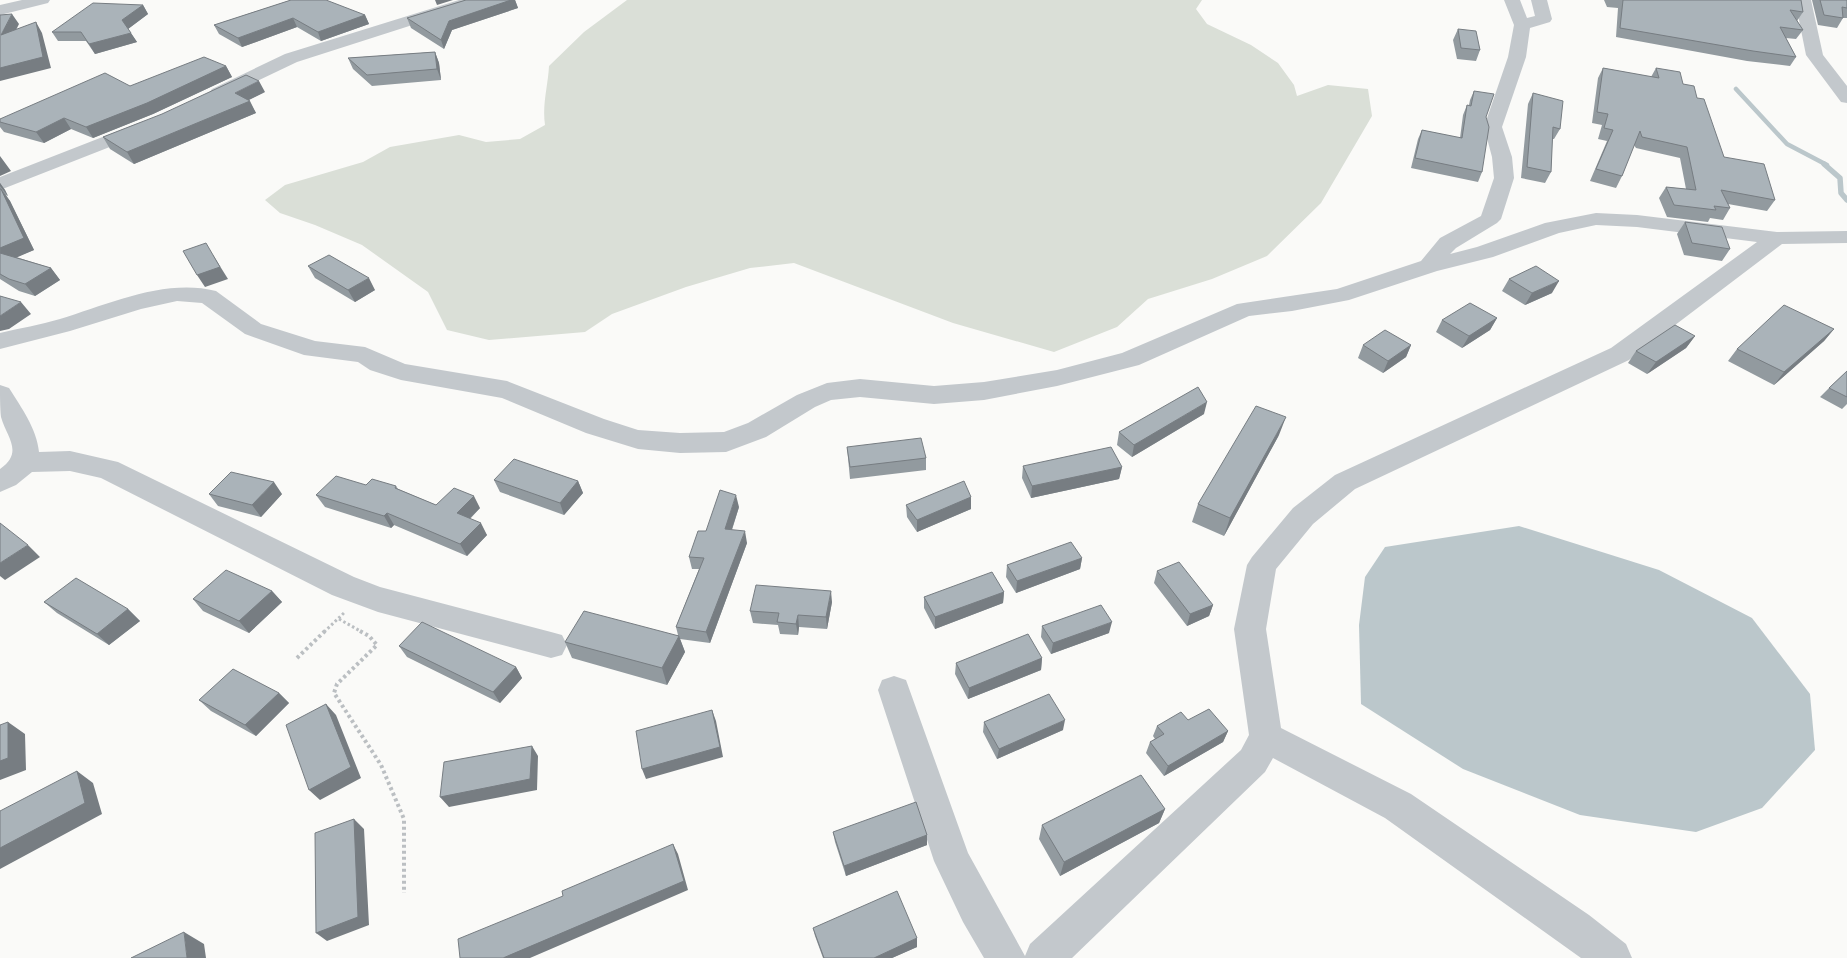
<svg xmlns="http://www.w3.org/2000/svg" width="1847" height="958" font-family="'Open Sans',sans-serif">
<style>
.green{fill:#dadfd7}
.water{fill:#bbc7cb}
.lines{fill:none;stroke-linecap:round;stroke-linejoin:round}
.stream-far1{stroke:#bbc7cb;stroke-width:4.5}
.stream{stroke:#bbc7cb;stroke-width:5.5}
.path-far1{stroke:#bbbfc2;stroke-width:3;stroke-dasharray:2.5 2.5;stroke-linecap:butt}
.path{stroke:#bbbfc2;stroke-width:4;stroke-dasharray:3 3;stroke-linecap:butt}
.minor{fill:#c3c8cc;fill-rule:evenodd}
.wall{fill:#929a9f}
.shaded-wall{fill:#777d82}
.building{fill:#aab3b9;stroke:#777d82}
</style>
<rect width="100%" height="100%" fill="#fafaf8"/>
<!-- green -->
<path class="green" d="M627,0H1202L1196,9L1207,24L1251,45L1278,63L1294,85L1297,96L1328,85L1368,89L1372,116L1321,203L1267,256L1212,279L1148,299L1117,327L1054,352L953,323L794,263L750,268L686,287L612,314L585,332L489,340L447,330L428,292L362,245L315,225L280,213L265,200L285,185L363,162L390,147L459,135L486,142L520,139L545,125C542,105 548,86 549,66L584,32Z"/>
<!-- water -->
<path class="water" d="M1519,526L1659,570L1752,618L1810,694L1815,750L1762,808L1696,832L1580,815L1463,769L1361,704L1359,625L1365,577L1385,547Z"/>
<g class="lines">
<!-- stream-far1 -->
<path class="stream-far1" d="M1736,89L1787,144L1827,165"/>
<!-- stream -->
<path class="stream" d="M1824,164L1840,178L1841,193L1847,200"/>
<!-- path-far1 -->
<path class="path-far1" d="M339,619L362,632
M324,632L345,612"/>
<!-- path -->
<path class="path" d="M360,631L369,636L377,645L337,684L334,693L381,765L404,819V893
M297,658L325,631"/>
<!-- minor -->
<path class="minor" d="M22,0H50L48,3L0,15V5Z
M459,0H483L481,3L297,62L224,97H212L209,93L212,89L285,54Z
M1504,0H1520L1527,18L1535,16L1531,0H1547L1552,19L1550,22L1530,28L1526,57L1502,127L1512,157L1514,178L1501,219L1497,223L1456,248L1450,254L1477,247L1545,223L1596,213L1637,215L1777,232L1847,231V243L1782,244L1629,360L1355,489L1313,524L1276,569L1266,629L1281,728L1411,794L1589,915L1626,944L1632,958H1581L1385,818L1273,758L1265,772L1072,958H984L963,922L934,861L878,690L882,680L894,676L906,680L968,853L1025,956L1030,944L1241,750L1249,735L1234,629L1247,565L1252,557L1293,508L1335,475L1611,348L1757,242L1637,227L1596,225L1559,233L1493,257L1437,271L1349,300L1292,311L1249,316L1139,365L1057,386L984,400L934,404L860,397L831,400L815,407L766,437L726,452L680,453L638,449L586,433L502,398L401,380L370,370L358,362L304,355L245,334L202,303L177,301L141,309L70,331L0,349V333C20,328 40,325 60,319C109,304 165,278 216,291L261,324L315,341L365,347L405,364L507,381L604,419L638,430L680,433L724,432L748,423L797,395L827,383L860,379L934,386L984,382L1057,370L1122,353L1237,304L1337,289L1421,261L1440,238L1481,216L1494,178L1492,157L1484,127L1508,57L1514,25Z
M1795,0H1811L1823,55L1847,86V103L1841,102L1806,55Z
M141,122L148,124L150,128L148,132L0,190V177Z
M0,385L9,388C21,407 37,429 39,452L70,451L118,462L354,577L380,587L551,632L562,635L567,645L562,655L551,658L378,612L332,595L101,478L70,471L32,472L16,485L0,492V469C24,452 7,438 1,417C0,408 0,395 0,385Z"/>
</g>
<!-- wall -->
<path class="wall" d="M291,0L365,15L369,24L321,41L297,27L242,47L219,34L214,25Z
M466,0H515L518,8L452,30L444,49L411,28L407,18Z
M1604,0H1801L1803,12L1797,21L1803,30L1796,39L1786,38L1796,57L1790,66L1747,61L1616,37L1618,8L1607,7Z
M1812,0H1847V18H1843L1837,28L1818,25Z
M143,5L148,14L128,29L137,42L95,54L86,41H58L52,32Z
M1458,29L1480,50L1476,61L1457,59L1453,40Z
M435,52L439,63L441,80L372,86L353,69L348,58Z
M226,66L232,77L153,114L93,138L71,129L44,143L4,132L0,127V119L130,86Z
M1603,68L1651,77L1656,68L1683,84L1697,98L1724,157L1775,200L1767,211L1728,204L1730,208L1723,220L1710,218L1708,222L1667,217L1659,198L1666,187L1686,189L1680,158L1636,148L1634,145L1622,176L1616,188L1590,181L1607,141L1598,139L1602,125L1592,123L1598,78Z
M1474,91L1486,117L1482,172L1478,182L1411,168L1418,139L1422,130L1460,138L1463,115L1467,105H1469L1470,100Z
M265,92L248,100L256,113L134,164L110,149L103,137Z
M1533,93L1560,129L1554,139H1552L1551,172L1545,183L1521,178L1528,104Z
M0,183L5,190L8,196L6,195L10,201L34,250L16,257L51,268L60,280L35,296L19,291L0,279Z
M1685,222L1730,249L1722,261L1684,255L1677,234Z
M308,266L375,290L355,302L315,278Z
M1509,279L1552,293L1525,305L1502,291Z
M1497,318L1490,330L1462,348L1436,332L1442,320Z
M1834,329L1824,341L1774,385L1728,361L1737,349Z
M1695,336L1686,348L1647,374L1628,363L1636,351Z
M1363,345H1411L1406,357L1383,373L1358,358Z
M1847,371V404L1842,409L1820,397L1829,388Z
M1204,414L1132,457L1117,445L1119,432Z
M1279,435L1224,536L1192,522L1198,504Z
M847,447L926,458V470L850,479Z
M1023,466L1122,467L1119,479L1031,498L1022,478Z
M494,480L578,481L583,493L564,515L500,492Z
M366,485L396,486L398,489L436,505L480,508L470,519L487,535L467,556L394,525L391,528L325,507L316,495Z
M209,494H282L261,517L218,506Z
M971,497V509L917,532L907,517L906,505Z
M739,507L732,530L747,543L710,643L680,639L685,652L667,685L572,658L565,642L678,635L676,627L699,569H692L689,557L706,531Z
M1082,558L1080,569L1016,593L1006,577L1007,565Z
M1157,571L1213,605L1209,616L1187,626L1154,583Z
M272,591L282,602L249,633L203,611L193,599Z
M1004,592L1003,603L935,629L924,608V597Z
M44,602L128,609L140,621L109,645L57,613Z
M832,602L827,629L799,627L798,635L780,634L778,625L753,623L750,611Z
M1042,626L1109,633L1051,654L1041,637Z
M399,646L516,667L522,678L500,703L407,657Z
M1042,658L1041,670L968,699L955,674L956,663Z
M279,693L289,703L256,736L211,711L199,700Z
M1188,720L1228,731L1223,742L1164,776L1146,753L1150,742L1155,739L1153,736L1157,726Z
M984,722L1063,730L997,759L983,732Z
M1165,809L1159,823L1060,876L1039,839L1042,825Z
M833,832L927,835V845L846,876L835,842Z
M813,928L917,938V947L892,958H823L815,936Z"/>
<!-- shaded-wall -->
<path class="shaded-wall" d="M435,0H453L437,5Z
M511,0H515L518,8L452,30L444,49L441,40L449,21Z
M143,5L148,14L128,29L122,20Z
M12,14L19,24L8,46L1,35Z
M365,15L369,24L321,41L318,32Z
M293,18L297,27L242,47L238,38Z
M36,22L42,33L51,68L0,81V68Z
M131,33L137,42L95,54L89,44Z
M435,52L439,63L441,80L437,69Z
M226,66L232,77L153,114L93,138L86,127Z
M259,81L265,92L241,104L235,93Z
M250,101L256,113L134,164L127,152Z
M64,118L71,129L44,143L36,132Z
M0,156L11,171L0,176Z
M0,183L5,190L8,196L0,186Z
M1,189L10,201L34,250L4,263L0,258Z
M213,255L228,279L205,287L197,275Z
M51,268L60,280L35,296L25,284Z
M369,278L375,290L355,302L348,290Z
M1559,281L1552,293L1525,305L1532,293Z
M21,302L31,314L9,329L0,331V316Z
M1497,318L1490,330L1462,348L1469,336Z
M1834,329L1824,341L1774,385L1784,372Z
M1695,336L1686,348L1647,374L1656,362Z
M1411,345L1406,357L1383,373L1388,361Z
M1207,402L1204,414L1132,457L1134,445Z
M1286,417L1279,435L1224,536L1230,518Z
M1122,467L1119,479L1031,498L1032,486Z
M578,481L583,493L564,515L560,503Z
M274,482L282,494L261,517L252,505Z
M736,495L739,507L728,541L725,529Z
M474,496L480,508L463,525L457,513Z
M971,497V509L917,532V520Z
M387,513L394,525L391,528L384,516Z
M481,523L487,535L467,556L460,544Z
M745,531L747,543L710,643L706,632Z
M28,545L40,557L5,580L0,576V563Z
M1082,558L1080,569L1016,593L1017,581Z
M272,591L282,602L249,633L239,621Z
M831,591L832,602L827,629L826,617Z
M1004,592L1003,603L935,629V617Z
M1213,605L1209,616L1187,626L1190,614Z
M128,609L140,621L109,645L97,634Z
M798,615L799,627L798,635L796,624Z
M1112,622L1109,633L1051,654L1053,643Z
M679,636L685,652L667,685L662,668Z
M1042,658L1041,670L968,699L969,688Z
M516,667L522,678L500,703L493,692Z
M279,693L289,703L256,736L245,725Z
M326,704L336,715L361,778L320,800L309,790Z
M712,710L716,721L723,757L646,779L642,769Z
M1065,720L1063,730L997,759L999,749Z
M8,722L25,734L26,770L0,780V761Z
M1228,731L1223,742L1164,776L1168,766Z
M532,746L538,756L537,790L449,807L440,797Z
M77,771L93,783L102,814L0,869V848Z
M1165,809L1159,823L1060,876L1064,862Z
M354,819L364,829L369,925L327,941L316,933Z
M927,835V845L846,876L844,866Z
M673,844L678,854L688,890L530,958H503Z
M184,932L204,944L206,958H187Z
M917,938V947L892,958H874Z"/>
<!-- building -->
<path class="building" d="M291,0H326L365,15L318,32L293,18L238,38L214,25Z
M466,0H511L449,21L441,40L407,18Z
M1623,0H1801L1803,12L1790,10L1803,30L1780,27L1796,57L1753,51L1620,28Z
M1820,0H1847V8L1842,7L1843,18L1824,15Z
M93,3L143,5L122,20L131,33L89,44L81,32H52Z
M12,14L1,35L36,22L43,57L0,68V15Z
M1458,29L1476,31L1480,50L1461,48Z
M435,52L437,69L367,75L348,58Z
M204,57L226,66L147,103L86,127L64,118L36,132L0,122V119L105,73L130,86Z
M1603,68L1659,78L1656,68L1680,72L1683,84L1694,86L1697,98L1704,99L1724,157L1764,164L1775,200L1721,190L1730,208L1714,206L1716,210L1674,205L1666,187L1696,190L1687,147L1642,137L1640,131L1622,176L1596,169L1613,130L1604,128L1608,114L1597,112Z
M246,75L259,81L235,93L250,101L127,152L103,137L162,114Z
M1474,91L1494,94L1486,117L1489,127L1482,172L1415,158L1422,130L1462,138L1467,105L1471,106Z
M1533,93L1563,101L1560,129L1553,127L1551,172L1527,167Z
M0,189H1L24,238L0,248Z
M1685,222L1722,227L1730,249L1692,243Z
M206,243L220,267L197,275L183,251Z
M0,253L51,268L25,284L9,279L0,274Z
M329,255L369,278L348,290L308,266Z
M1536,266L1559,281L1532,293L1509,279Z
M0,296L21,302L0,316Z
M1470,303L1497,318L1469,336L1442,320Z
M1784,305L1834,329L1784,372L1737,349Z
M1675,325L1695,336L1656,362L1636,351Z
M1385,330L1411,345L1388,361L1363,345Z
M1847,371V397L1829,388Z
M1198,387L1207,402L1134,445L1119,432Z
M1256,406L1286,417L1230,518L1198,504Z
M921,438L926,458L850,467L847,447Z
M1111,447L1122,467L1032,486L1023,466Z
M514,459L578,481L560,503L494,480Z
M231,472L274,482L252,505L209,494Z
M336,476L366,485L372,479L396,486L395,488L436,505L454,488L474,496L457,513L481,523L460,544L387,513L384,516L316,495Z
M964,481L971,497L917,520L906,505Z
M720,490L736,495L725,529L745,531L706,632L676,627L704,558L689,557L698,531H706Z
M0,523L28,545L0,563Z
M1071,542L1082,558L1017,581L1007,565Z
M1179,562L1213,605L1190,614L1157,571Z
M226,570L272,591L239,621L193,599Z
M992,572L1004,592L935,617L924,597Z
M76,578L128,609L97,634L44,602Z
M756,585L831,591L826,617L798,615L796,624L777,622L779,613L750,611Z
M1101,605L1112,622L1053,643L1042,626Z
M584,611L679,636L662,668L565,642Z
M422,622L516,667L493,692L399,646Z
M1028,634L1042,658L969,688L956,663Z
M233,669L279,693L245,725L199,700Z
M1049,694L1065,720L999,749L984,722Z
M326,704L351,767L309,790L286,725Z
M1209,709L1228,731L1168,766L1150,742L1164,734L1157,726L1181,712L1188,720Z
M712,710L720,747L642,769L636,731Z
M8,722V758L0,761V725Z
M532,746L530,779L440,797L444,762Z
M77,771L85,803L0,848V811Z
M1141,775L1165,809L1064,862L1042,825Z
M916,802L927,835L844,866L833,832Z
M354,819L358,917L316,933L315,833Z
M673,844L684,881L503,958H460L458,939L563,896L562,891Z
M897,891L917,938L874,958H824L813,928Z
M184,932L187,958H131Z"/>
</svg>
